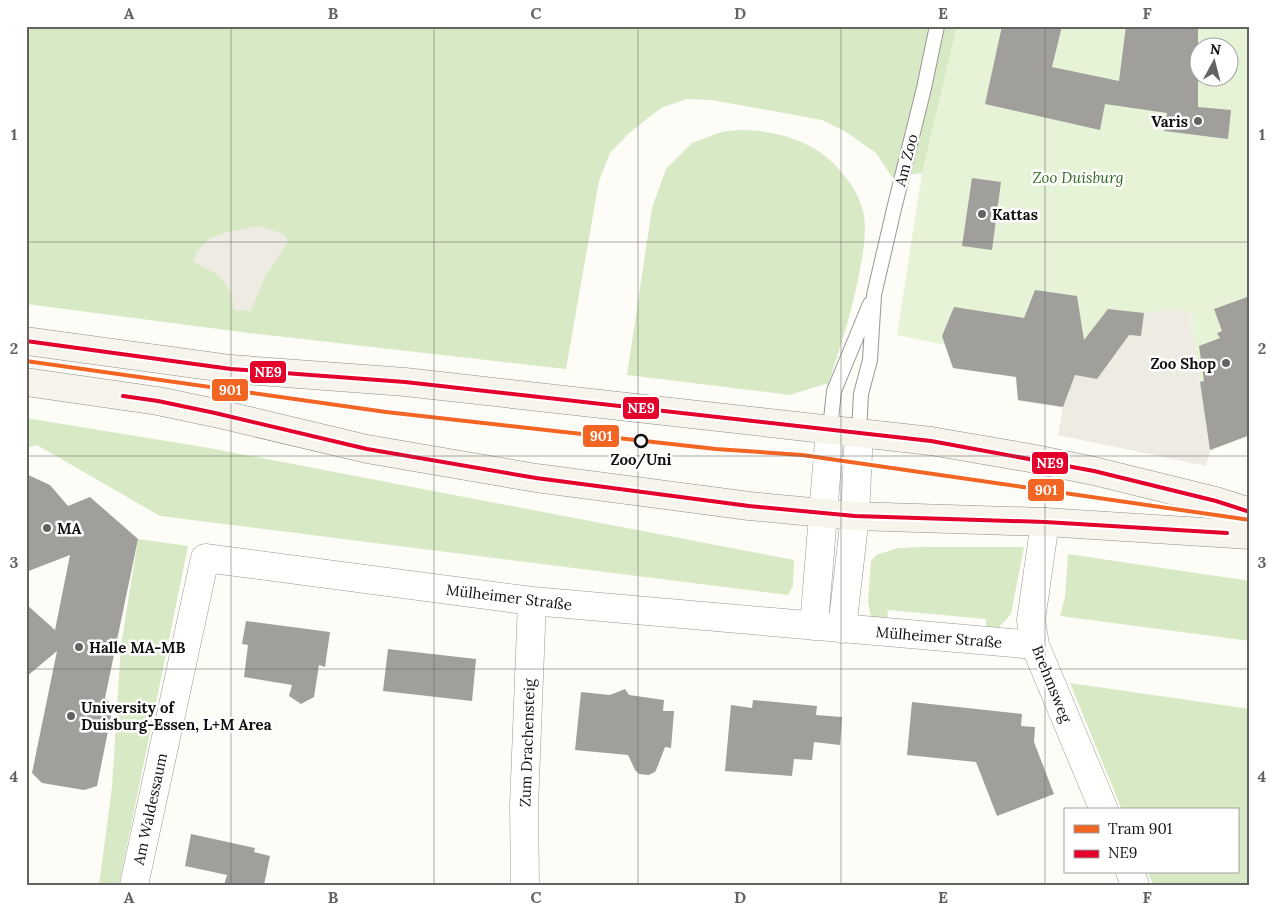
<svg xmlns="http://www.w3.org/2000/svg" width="1276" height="911" font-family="Lora,serif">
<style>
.green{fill:#e7f3d7;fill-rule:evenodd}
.forest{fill:#d8eac5}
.plaza{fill:#edebe2}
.building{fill:#a19f9c}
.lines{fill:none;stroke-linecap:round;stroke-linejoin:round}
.service-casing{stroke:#979795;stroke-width:16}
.minor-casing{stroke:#979795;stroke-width:29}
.secondary-casing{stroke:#8e8d8b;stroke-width:29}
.service{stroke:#fffffe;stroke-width:14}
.minor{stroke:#fffffe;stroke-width:28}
.secondary{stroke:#f6f4eb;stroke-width:28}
.bus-1-casing{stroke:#fff;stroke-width:8}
.bus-1{stroke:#e4002b;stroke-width:4}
.tram-1-casing{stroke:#fff;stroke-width:8}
.tram-1{stroke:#f26522;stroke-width:4}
.grid{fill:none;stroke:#646362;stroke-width:1;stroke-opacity:0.55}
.poi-dot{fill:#646362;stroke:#fff;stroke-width:2}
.stop-dot{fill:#fff;stroke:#111;stroke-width:2.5}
.labels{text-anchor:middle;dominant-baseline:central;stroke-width:5;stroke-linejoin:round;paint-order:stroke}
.poi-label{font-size:15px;font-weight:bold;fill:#111;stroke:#fff;text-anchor:start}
.street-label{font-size:15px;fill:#111;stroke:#fff}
.park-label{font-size:15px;font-style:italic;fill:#2f6b1f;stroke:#fff}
.stop-label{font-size:15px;font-weight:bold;fill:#111;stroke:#fff}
.line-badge{stroke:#fff;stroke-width:2}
.badge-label{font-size:14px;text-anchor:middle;font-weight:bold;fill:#fff}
.neatline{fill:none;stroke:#646362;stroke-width:2}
.grid-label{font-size:16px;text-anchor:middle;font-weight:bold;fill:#646362}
</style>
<rect width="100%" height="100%" fill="#fdfcf7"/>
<!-- green -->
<path class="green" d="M957,26H1250V435L1210,451L1190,312L1141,336L1097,379L1063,407L1018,401L1014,360L995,356L987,373L953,368L945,345L897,335L922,173ZM1198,48H1228V78H1198Z"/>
<!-- forest -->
<path class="forest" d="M26,26H957L922,173L892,177L876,153L846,132L822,120L712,100L687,99L661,108L629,133L610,153L599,181L566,369L249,333L26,304Z
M739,130C774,130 812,140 836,166C849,180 858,193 863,211C867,228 864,247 861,264C854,305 841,345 828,385L825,384L790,395L627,375L652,208L666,169L692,143L721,132Z
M26,418L209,448L794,560L793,586L788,595L160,516L37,445L26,448Z
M138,539L188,546L119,885H99L112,787L121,645Z
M924,547H1024L1011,614L997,629H986V619L888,610L887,620L871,618L868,602L871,561L876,555L898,548Z
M1068,554L1250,581V641L1060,616L1065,597Z
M1070,683L1250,709V885H1153L1148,872H1237V810H1122Z"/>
<!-- plaza -->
<path class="plaza" d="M259,226L284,234L288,242L265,277L251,311L234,310L231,292L218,275L193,261L197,251L210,238L228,232Z
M1167,309L1190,312L1210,451L1206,466L1058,435L1063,407L1075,375L1097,378L1129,335L1141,336L1144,313Z"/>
<!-- building -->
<path class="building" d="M1002,26H1062L1052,67L1119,81L1126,26H1198V107L1231,110L1228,139L1164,131L1167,113L1105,104L1100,130L985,104Z
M972,178L1001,182L992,250L962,246Z
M1035,290L1077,296L1084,340L1108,309L1144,313L1141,336L1129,335L1097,379L1075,375L1063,407L1018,400L1016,377L953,368L942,336L954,307L1024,318Z
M1250,296V435L1210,450L1200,382L1204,381L1199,346L1220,338L1217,333L1222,331L1214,309Z
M26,474L50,485L68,506L90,497L138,539L105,698L113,706L97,786L84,790L42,783L32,773L57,651L26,677V604L55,630L70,555L26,572Z
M246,621L330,632L325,667L319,665L314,697L301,704L289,696L292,685L244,677L248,645L242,644Z
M388,649L476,659L472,701L383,691Z
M625,689L629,695L664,700L663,711H674L671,748L665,747L657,768L655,772L649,775L639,774L635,770L628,755L575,750L581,692L610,695Z
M753,700L817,706L816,715L842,717L840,745L814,742L812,760L794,759L792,776L725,771L731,705L752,708Z
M912,702L1022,714L1021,726L1035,727L1034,742L1054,794L997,816L976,762L907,755Z
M191,834L255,848L254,852L270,856L264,885H224L227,875L185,866Z"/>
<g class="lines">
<defs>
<path id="service" d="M830,429L834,391L870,304
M859,432L861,394L870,360L874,295L894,209L924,88L937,26"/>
<path id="minor" d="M1045,522L1031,620L1035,645L1104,810
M814,626L830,429
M842,629L855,516L859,432
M1130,872L1135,885
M134,885L205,558L532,601L1035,645
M525,885L524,806L532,601"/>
<path id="secondary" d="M26,341L231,369L405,382L931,441L1030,458L1094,471L1216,501L1250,512
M26,382L158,401L215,413L367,449L536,478L749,506L855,516L1045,522L1250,535"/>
</defs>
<!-- service casing -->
<use href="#service" class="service-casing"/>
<!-- minor casing -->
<use href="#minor" class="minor-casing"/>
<!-- secondary casing -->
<use href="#secondary" class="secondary-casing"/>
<!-- service -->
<use href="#service" class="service"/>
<!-- minor -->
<use href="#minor" class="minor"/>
<!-- secondary -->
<use href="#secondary" class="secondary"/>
<defs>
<path id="bus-1" d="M26,341L231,369L405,382L931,441L1094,471L1216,501L1250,512
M123,396L158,401L215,413L367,449L536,478L749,506L855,516L1045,522L1227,533"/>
</defs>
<!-- bus-1 casing -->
<use href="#bus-1" class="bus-1-casing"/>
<!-- bus-1 -->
<use href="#bus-1" class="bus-1"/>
<defs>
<path id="tram-1" d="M26,361L386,412L716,449L802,455L1250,520"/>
</defs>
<!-- tram-1 casing -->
<use href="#tram-1" class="tram-1-casing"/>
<!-- tram-1 -->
<use href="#tram-1" class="tram-1"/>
</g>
<!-- grid -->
<path class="grid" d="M231,26V885M434,26V885M638,26V885M841,26V885M1045,26V885M26,242H1250M26,456H1250M26,669H1250"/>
<!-- markers -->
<g class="poi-dot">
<circle cx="1198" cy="121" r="5"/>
<circle cx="982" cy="214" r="5"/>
<circle cx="1226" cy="363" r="5"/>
<circle cx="47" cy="528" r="5"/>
<circle cx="79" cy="647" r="5"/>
<circle cx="71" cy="716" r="5"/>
</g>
<circle class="stop-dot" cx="641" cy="441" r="6"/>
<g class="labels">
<!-- poi labels -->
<g class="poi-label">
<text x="1188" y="121" text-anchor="end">Varis</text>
<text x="992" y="214">Kattas</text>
<text x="1216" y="363" text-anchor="end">Zoo Shop</text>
<text x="57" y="528">MA</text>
<text x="89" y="647">Halle MA-MB</text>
<text x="81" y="707">University of<tspan x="81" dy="17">Duisburg-Essen, L+M Area</tspan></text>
</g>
<!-- street labels -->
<g class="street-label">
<text transform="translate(906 160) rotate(-76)">Am Zoo</text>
<text transform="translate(509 597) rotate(7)">Mülheimer Straße</text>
<text transform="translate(939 637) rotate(5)">Mülheimer Straße</text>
<text transform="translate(1052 684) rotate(68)">Brehmsweg</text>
<text transform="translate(527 743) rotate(-88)">Zum Drachensteig</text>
<text transform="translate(150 809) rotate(-78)">Am Waldessaum</text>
</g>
<!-- park labels -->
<g class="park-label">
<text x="1078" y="177">Zoo Duisburg</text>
</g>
<!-- stop labels -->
<g class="stop-label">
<text x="641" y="459">Zoo/Uni</text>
</g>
</g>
<g class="line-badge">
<rect x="249" y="360" width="38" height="24" rx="5" fill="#e4002b"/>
<rect x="211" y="378" width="38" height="24" rx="5" fill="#f26522"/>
<rect x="622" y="396" width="38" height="24" rx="5" fill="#e4002b"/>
<rect x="582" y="424" width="38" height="24" rx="5" fill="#f26522"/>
<rect x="1031" y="451" width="38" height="24" rx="5" fill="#e4002b"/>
<rect x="1027" y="478" width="38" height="24" rx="5" fill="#f26522"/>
</g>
<g class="badge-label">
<text x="268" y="377">NE9</text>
<text x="230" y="395">901</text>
<text x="641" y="413">NE9</text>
<text x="601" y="441">901</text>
<text x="1050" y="468">NE9</text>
<text x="1046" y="495">901</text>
</g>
<!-- border -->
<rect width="1276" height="911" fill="none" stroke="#ffffff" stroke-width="55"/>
<!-- legend -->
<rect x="1064" y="808" width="175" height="65" fill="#ffffff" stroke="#a0a0a0"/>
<rect x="1074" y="825" width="25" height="8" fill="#f26522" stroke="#a0a0a0"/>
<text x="1108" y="834" font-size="15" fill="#111111">Tram 901</text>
<rect x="1074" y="850" width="25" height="8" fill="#e4002b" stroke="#a0a0a0"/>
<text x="1108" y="858" font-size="15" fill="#111111">NE9</text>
<!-- north arrow -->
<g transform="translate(1214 62) rotate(7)"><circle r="24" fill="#ffffff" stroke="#a0a0a0"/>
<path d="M0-4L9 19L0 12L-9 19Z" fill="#646362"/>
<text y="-8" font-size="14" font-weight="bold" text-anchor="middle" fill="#111111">N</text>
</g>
<rect x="28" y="28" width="1220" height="856" class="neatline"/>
<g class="grid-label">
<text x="129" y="19">A</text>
<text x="333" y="19">B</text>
<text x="536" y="19">C</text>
<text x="740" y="19">D</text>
<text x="943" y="19">E</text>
<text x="1147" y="19">F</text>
<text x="14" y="140">1</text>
<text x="1262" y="140">1</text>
<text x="14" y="354">2</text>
<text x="1262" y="354">2</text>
<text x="14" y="568">3</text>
<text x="1262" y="568">3</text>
<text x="14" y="782">4</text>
<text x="1262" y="782">4</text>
<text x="129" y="903">A</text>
<text x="333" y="903">B</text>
<text x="536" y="903">C</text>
<text x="740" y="903">D</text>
<text x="943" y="903">E</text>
<text x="1147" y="903">F</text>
</g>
</svg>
